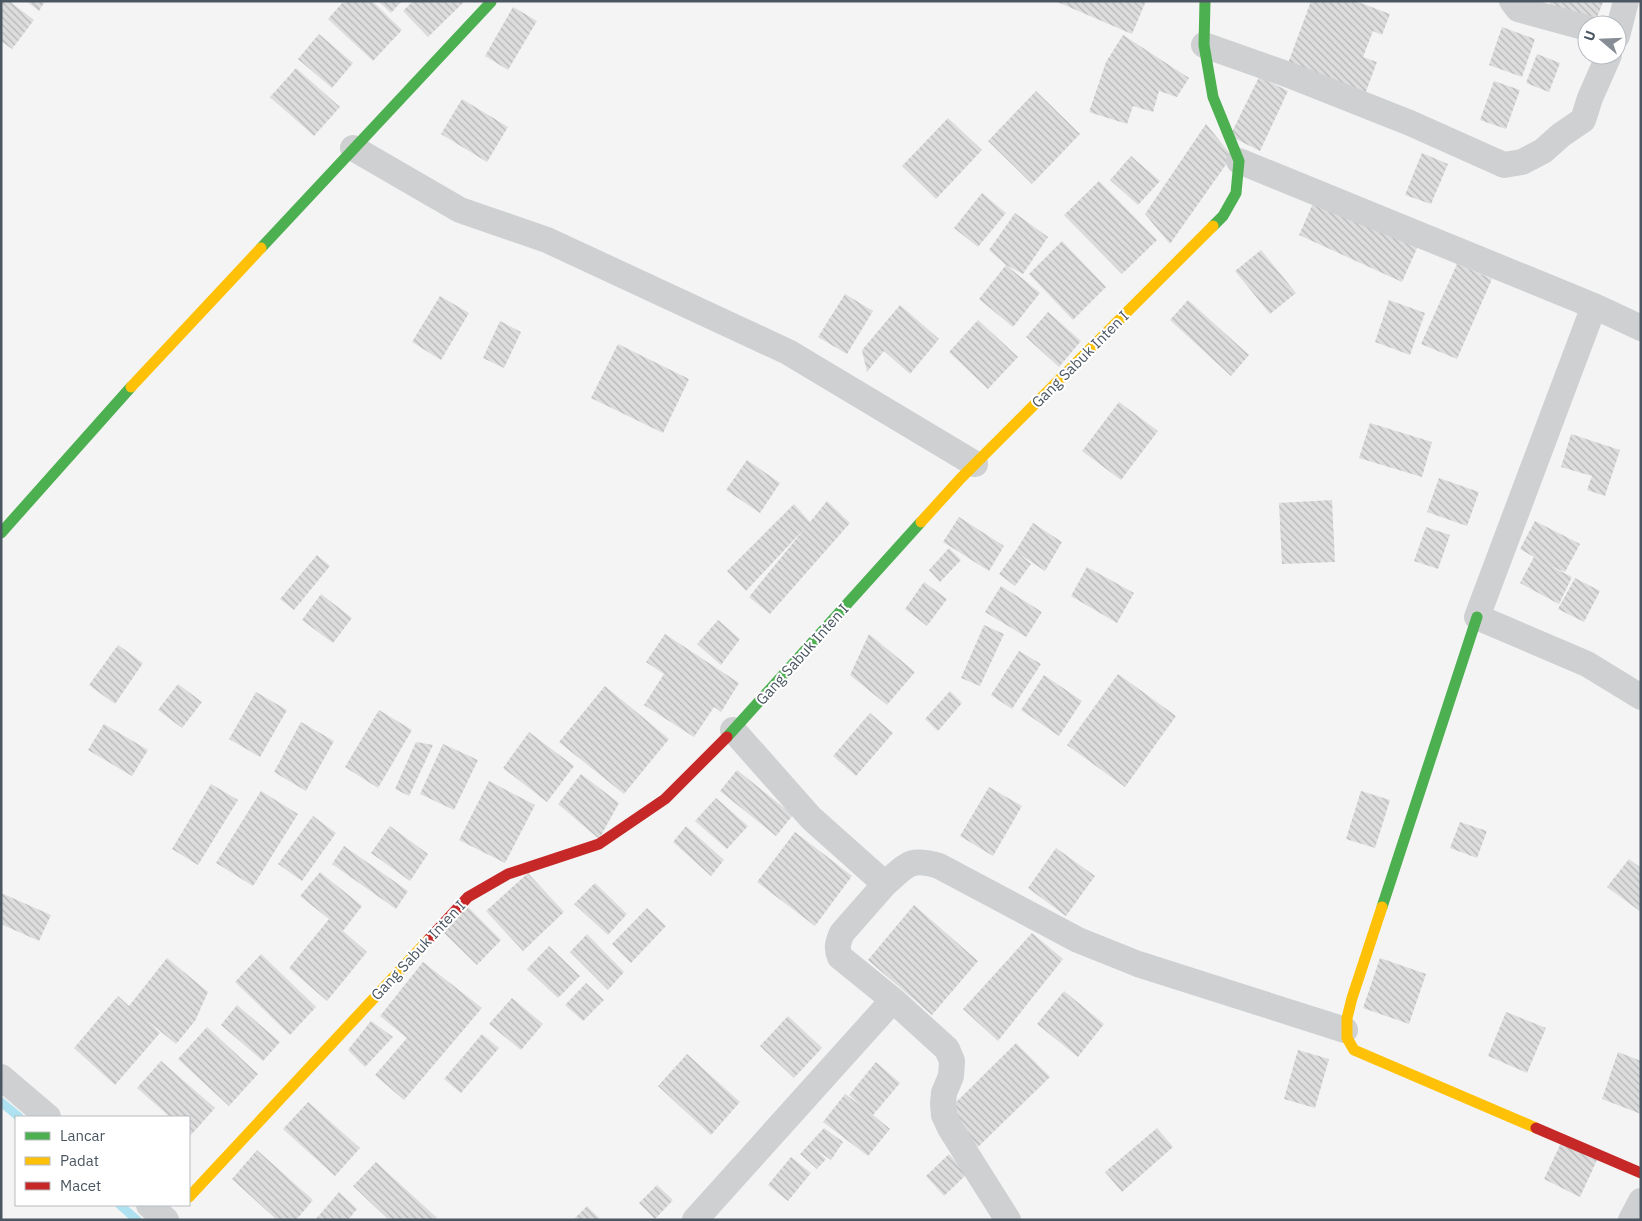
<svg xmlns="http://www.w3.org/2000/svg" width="1642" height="1221" font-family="'IBM Plex Sans',sans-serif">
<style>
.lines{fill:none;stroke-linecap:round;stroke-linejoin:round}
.stream{stroke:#aee2f0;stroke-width:9}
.building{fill:url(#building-back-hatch)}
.street{stroke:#ced0d2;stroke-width:26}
.fast{stroke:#4caf50;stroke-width:11}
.slow{stroke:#ffc107;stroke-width:11}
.jam{stroke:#c62828;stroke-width:11}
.labels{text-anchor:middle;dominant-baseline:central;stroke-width:4;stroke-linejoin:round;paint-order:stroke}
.street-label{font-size:15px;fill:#4a5661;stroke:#fff}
</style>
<defs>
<pattern id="building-back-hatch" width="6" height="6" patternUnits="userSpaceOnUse" patternTransform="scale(1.25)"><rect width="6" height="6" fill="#ddddde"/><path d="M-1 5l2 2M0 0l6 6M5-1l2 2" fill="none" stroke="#b5b6b7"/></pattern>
</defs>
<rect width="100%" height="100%" fill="#f4f4f4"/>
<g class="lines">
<!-- stream -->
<path class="stream" d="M1,1102L19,1117
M120,1205L137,1220"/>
</g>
<!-- building -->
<path class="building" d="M1,1H9L34,20L12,49L1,41Z
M26,1H45L39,11Z
M344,1H372L402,30L373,61L328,19Z
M378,1H402L391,13Z
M413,1H465L428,37L403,11Z
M1055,1H1146L1132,34Z
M1311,1H1355L1390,14L1382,35L1373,31L1363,57L1377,62L1365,94L1287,66Z
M1551,1H1601L1603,2L1594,25L1548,10Z
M513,7L537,21L508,70L485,56Z
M1502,27L1535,39L1522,77L1489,65Z
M319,34L353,63L332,88L298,59Z
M1123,35L1189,78L1177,97L1159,91L1153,112L1133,106L1127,124L1089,112L1106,62Z
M1537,54L1560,63L1549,92L1526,83Z
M296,68L340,107L314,136L270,97Z
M1259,77L1288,91L1260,151L1230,136Z
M1494,81L1520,90L1506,129L1480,120Z
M1036,91L1080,134L1032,184L988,141Z
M462,99L508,127L487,162L441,134Z
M948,118L982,150L936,199L902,166Z
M1206,124L1232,156L1170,244L1145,214Z
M1422,153L1448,164L1431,204L1405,195Z
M1131,156L1160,181L1138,205L1110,180Z
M1099,181L1157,240L1122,274L1064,215Z
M982,193L1006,213L978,247L954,228Z
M1315,199L1418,246L1402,282L1299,235Z
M1015,213L1048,237L1023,274L1006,265L989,250Z
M1062,241L1106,287L1073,320L1029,274Z
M1261,250L1296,293L1270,314L1235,271Z
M1457,264L1492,279L1457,359L1421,344Z
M1006,265L1040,293L1013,327L979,299Z
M845,294L873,311L847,354L818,337Z
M440,296L469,313L441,360L412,342Z
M1188,300L1249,355L1231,376L1170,320Z
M1389,300L1425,313L1410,355L1375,342Z
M900,305L939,339L910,374L884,351L867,372L862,350Z
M1048,312L1081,341L1059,367L1026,337Z
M978,320L1018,357L988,389L949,352Z
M500,321L521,332L504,368L483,358Z
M618,344L689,379L663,433L591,398Z
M1119,402L1158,431L1121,480L1082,451Z
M1370,423L1432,442L1422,477L1359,458Z
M1571,434L1620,450L1605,496L1587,490L1592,476L1561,467Z
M747,460L780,483L760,513L726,490Z
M1439,478L1479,492L1467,526L1427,512Z
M1332,500L1335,562L1282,564L1279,503Z
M827,501L850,523L770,614L749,597L805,528L746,591L727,571L794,504L810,522Z
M959,517L1004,546L989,571L943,542Z
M1535,521L1580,544L1565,572L1550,566L1572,577L1559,604L1520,583L1534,557L1520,549Z
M1033,523L1062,542L1045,571L1019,554L1031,564L1015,586L999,574L1015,552Z
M1426,527L1450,535L1438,569L1414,561Z
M949,548L961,560L940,582L929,570Z
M317,555L330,566L294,610L280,599Z
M1087,567L1134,593L1117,623L1071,596Z
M1575,578L1600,591L1584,622L1558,609Z
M924,582L947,599L927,626L905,609Z
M1001,586L1042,612L1026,637L985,612Z
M321,594L352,618L333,643L302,620Z
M718,620L740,639L721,665L697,644Z
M984,625L1004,634L980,686L961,678Z
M665,634L739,683L721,712L714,707L694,737L644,705L664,674L646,662Z
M869,634L915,672L887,705L850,675Z
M118,645L143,663L115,704L89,685Z
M1019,651L1041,664L1012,709L991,695Z
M1118,674L1176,716L1125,787L1067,745Z
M1044,675L1082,701L1059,736L1021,710Z
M178,684L202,702L182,728L158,710Z
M605,686L669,739L624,794L559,742Z
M950,691L962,703L938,731L925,719Z
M256,692L287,710L260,757L229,739Z
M379,710L412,730L378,788L345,767Z
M870,713L893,733L856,776L833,756Z
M301,722L334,741L306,791L274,772Z
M104,724L148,750L132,776L88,750Z
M529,732L574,766L547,802L503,768Z
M416,742L433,745L409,796L395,789Z
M443,744L478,760L454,810L420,794Z
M737,770L793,815L776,836L720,791Z
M581,774L619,803L599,839L558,804Z
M489,781L535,805L505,863L459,840Z
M211,784L238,800L198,865L172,849Z
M989,787L1022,806L993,856L960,836Z
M261,791L298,814L253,886L216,863Z
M1361,791L1390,800L1375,848L1346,839Z
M716,798L748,826L727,849L695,821Z
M313,816L336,833L302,881L278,864Z
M1460,822L1487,831L1477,858L1450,848Z
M390,826L428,854L410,881L371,853Z
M686,826L724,860L711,876L673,842Z
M795,832L852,876L815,926L757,882Z
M344,846L408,891L396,909L332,864Z
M1056,848L1095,876L1066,916L1028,888Z
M1629,859L1641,868V912L1607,887Z
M320,872L362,906L343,931L367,952L327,1001L289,968L329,919L300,896Z
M528,873L564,912L523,951L486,911Z
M595,883L627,914L608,935L574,904Z
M1,893L51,915L39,941L1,924Z
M914,905L978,961L932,1015L868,960Z
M467,906L501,940L477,965L442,931Z
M647,908L666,926L631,963L612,944Z
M1032,933L1063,959L998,1041L963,1009Z
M587,934L624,972L608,990L570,952Z
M549,946L580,976L558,998L527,969Z
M261,954L316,1007L290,1035L235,982Z
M167,958L208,992L195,1021L176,1044L148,1021L160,1033L115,1085L74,1048L118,996L129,1006Z
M1380,958L1426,974L1409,1024L1363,1008Z
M423,962L482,1008L404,1100L375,1075L407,1038L380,1016Z
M586,983L604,1000L583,1021L565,1005Z
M1064,991L1104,1024L1078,1057L1037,1024Z
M512,998L543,1024L521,1050L489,1024Z
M237,1005L280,1042L263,1061L221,1025Z
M1506,1012L1546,1028L1527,1073L1488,1056Z
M788,1016L822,1048L794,1078L760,1046Z
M371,1021L393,1037L365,1067L348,1050Z
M207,1027L258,1074L229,1106L178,1059Z
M482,1034L499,1048L461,1093L444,1079Z
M1016,1043L1050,1077L978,1147L945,1113Z
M1298,1050L1329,1059L1315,1108L1284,1099Z
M1618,1052L1641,1061V1114L1602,1099Z
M687,1054L740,1102L711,1135L658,1086Z
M161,1061L215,1108L191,1135L189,1133V1117H170L137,1088Z
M876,1062L900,1083L873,1115L890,1129L868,1156L823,1122L845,1094L862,1107L849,1095Z
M308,1102L360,1148L335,1176L283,1129Z
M824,1128L843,1142L831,1160L811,1146L826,1159L817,1169L800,1154Z
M1157,1128L1173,1147L1122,1192L1105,1172Z
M1561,1143L1597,1160L1580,1197L1544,1179Z
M257,1150L313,1200L296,1220H277L232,1179Z
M949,1154L967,1174L944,1196L926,1176Z
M791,1157L811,1173L788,1201L768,1185Z
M376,1162L437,1218L435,1220H389L353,1186Z
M657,1185L673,1200L655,1219L639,1203Z
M339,1192L357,1209L348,1220H315Z
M587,1206L601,1220H573Z"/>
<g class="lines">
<!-- street -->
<path class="street" d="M1512,1L1518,9L1587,28
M1617,36L1626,1
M1204,45L1289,75L1410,123L1504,165L1522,162L1543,151L1561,135L1583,120L1590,98L1609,55
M353,148L460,210L547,240L788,352L975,464
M1239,161L1594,306L1641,328
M1594,306L1477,617L1587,664L1641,697
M733,730L811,818L885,884L842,933C838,942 836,948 840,957L893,1000L947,1049L952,1061L951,1076L944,1093L943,1104L944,1115L950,1128L1008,1220
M885,884C907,865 909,857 939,866L1078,940L1138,964L1345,1030
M1,1077L48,1117
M149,1205L166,1220
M695,1220L893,1000
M1631,1220L1641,1201"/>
<!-- fast -->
<path class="fast" d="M1205,1L1204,45L1213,97L1239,161L1236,193L1223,216L1213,226
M261,248L491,2L490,1
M1,533L131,387
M727,737L921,522
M1382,907L1477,617"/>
<!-- slow -->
<path class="slow" d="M131,387L261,248
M921,522L961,478L1213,226
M1382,907L1352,998L1347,1018V1038L1354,1050L1536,1128
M189,1197L429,939"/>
<!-- jam -->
<path class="jam" d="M429,939L468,897L508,874L599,844L665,799L727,737
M1536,1128L1641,1173"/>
</g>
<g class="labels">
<!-- street labels -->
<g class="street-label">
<text transform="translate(1080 359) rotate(-45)">Gang Sabuk Inten I</text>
<text transform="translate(802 654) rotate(-48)">Gang Sabuk Inten I</text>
<text transform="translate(418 950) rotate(-47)">Gang Sabuk Inten I</text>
</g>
</g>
<!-- border -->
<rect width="1642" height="1221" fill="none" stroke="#4a5661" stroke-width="5"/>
<!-- legend -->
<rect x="15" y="1116" width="175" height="90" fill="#ffffff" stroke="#b7bbc0"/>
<rect x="25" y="1132" width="25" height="8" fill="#4caf50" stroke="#b7bbc0"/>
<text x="60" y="1141" font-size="15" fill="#4a5661">Lancar</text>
<rect x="25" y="1157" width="25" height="8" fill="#ffc107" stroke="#b7bbc0"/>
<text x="60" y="1166" font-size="15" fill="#4a5661">Padat</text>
<rect x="25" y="1182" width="25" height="8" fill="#c62828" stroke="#b7bbc0"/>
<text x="60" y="1191" font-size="15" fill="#4a5661">Macet</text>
<!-- north arrow -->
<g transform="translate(1602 40) rotate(289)"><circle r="24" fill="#ffffff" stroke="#b7bbc0"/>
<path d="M0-4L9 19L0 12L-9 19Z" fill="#868d94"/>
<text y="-8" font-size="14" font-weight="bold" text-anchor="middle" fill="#4a5661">U</text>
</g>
</svg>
